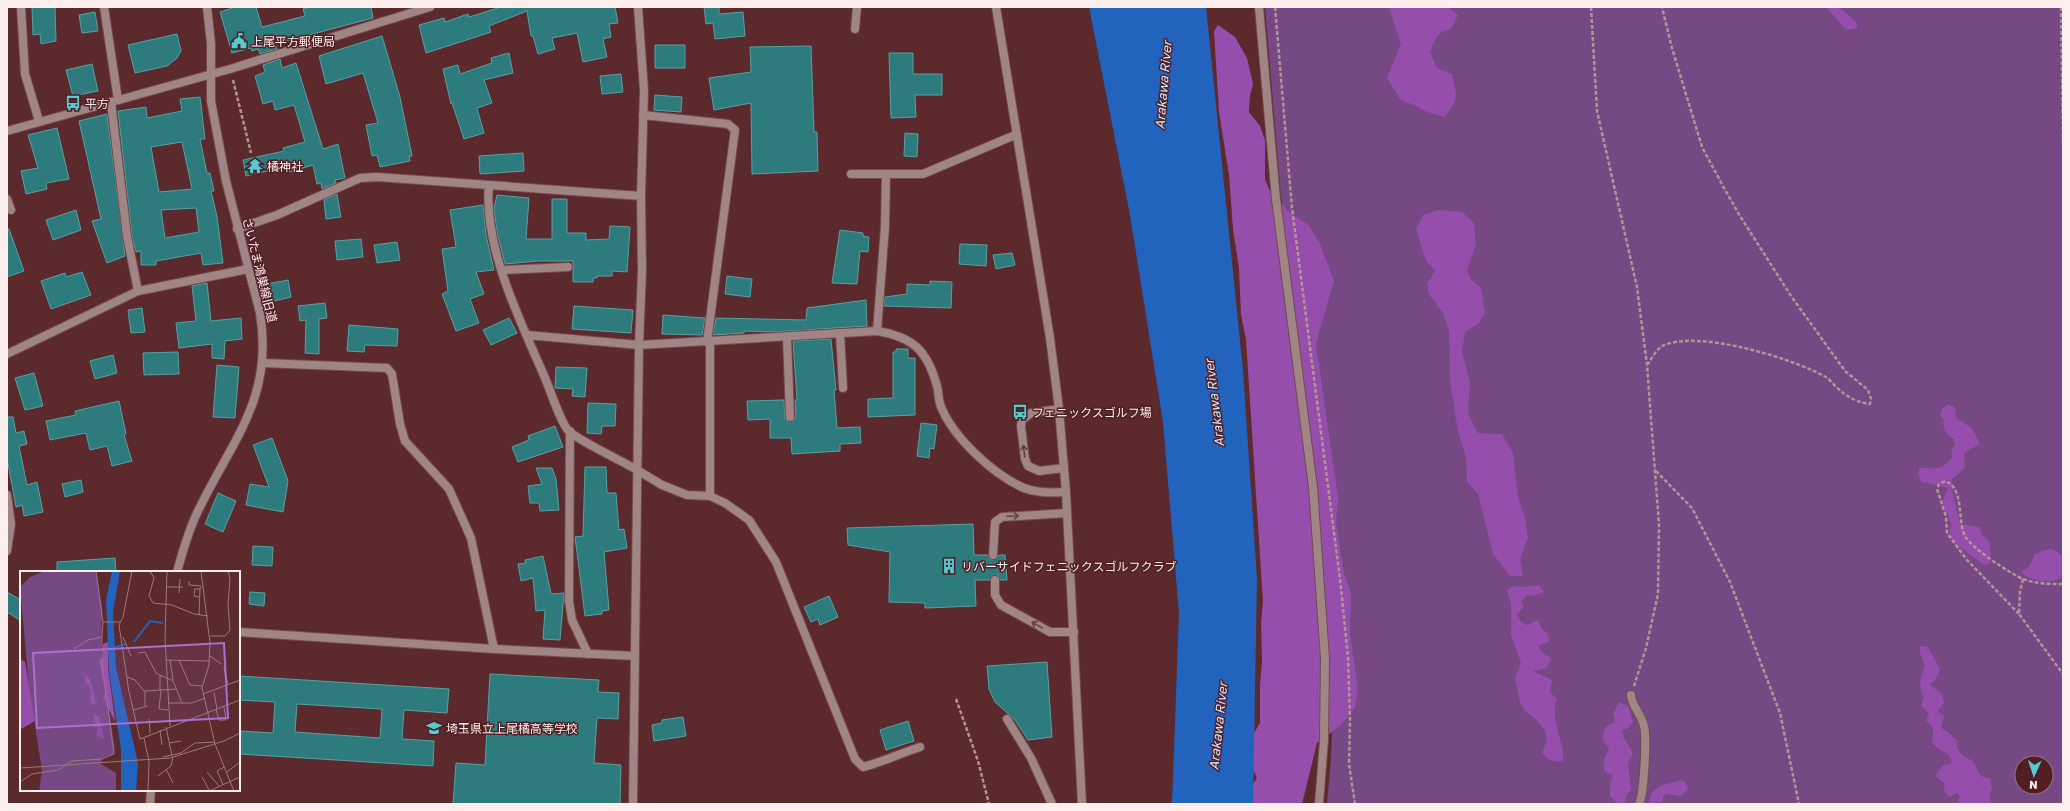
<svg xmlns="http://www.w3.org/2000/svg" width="2070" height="811" font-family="'Golos Text','Noto Sans JP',sans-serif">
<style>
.green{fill:#764884;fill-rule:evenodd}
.forest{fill:#954eab}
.water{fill:#2263bd}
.building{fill:#2e7b7d;stroke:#56a1a3;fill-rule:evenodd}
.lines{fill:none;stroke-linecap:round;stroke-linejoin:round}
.service-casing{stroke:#76494c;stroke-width:10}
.minor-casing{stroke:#76494c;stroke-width:10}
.tertiary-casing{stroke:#76494c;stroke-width:10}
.path{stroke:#b29495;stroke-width:2.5;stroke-dasharray:4 2;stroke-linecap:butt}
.service{stroke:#a08585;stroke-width:8}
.minor{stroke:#a08585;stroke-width:8}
.tertiary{stroke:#a08585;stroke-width:8}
.oneway{stroke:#693e40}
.labels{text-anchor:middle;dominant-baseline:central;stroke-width:3;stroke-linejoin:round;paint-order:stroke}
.poi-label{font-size:12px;fill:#fcefee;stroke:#511f23;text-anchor:start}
.street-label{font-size:12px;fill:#fcefee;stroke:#511f23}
.water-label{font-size:13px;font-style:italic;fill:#d4e4fc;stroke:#511f23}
.inset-river{fill:none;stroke:#2263bd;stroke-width:2}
.inset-road{fill:none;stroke:#9c787a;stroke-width:1}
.view{fill:#a870cf;fill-opacity:0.15;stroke:#a870cf;stroke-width:2}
.inset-edge{fill:none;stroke:#fcefee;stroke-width:2}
</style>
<rect width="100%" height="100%" fill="#5c292d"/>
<!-- green -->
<path class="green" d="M1265,7H2063V804H1327L1331,757L1334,683L1308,387L1281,197ZM2022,763H2046V787H2022Z"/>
<!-- forest -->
<path class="forest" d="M1389,7H1448L1458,15L1451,29C1436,32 1436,39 1430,52L1437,68L1452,74C1456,95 1461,99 1444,117L1430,113L1400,99L1387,78L1401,45Z
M1826,7H1839L1856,22L1858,28L1846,30Z
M1218,25L1235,37L1247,58L1253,84L1250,96L1249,112L1260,126L1265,140V179L1269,189L1290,213L1309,225L1320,244L1334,281L1316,344L1338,498L1336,523L1344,573L1351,594L1350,634L1358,688L1355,708L1340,726L1317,743L1302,804H1246L1247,793L1257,778L1248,760L1249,741L1260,723V684L1262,661L1261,622L1263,602L1246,340L1241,315L1239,268L1233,229L1229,175L1219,112L1214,31Z
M1439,210L1462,212L1474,223L1476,244L1467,271L1471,279L1481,288L1485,313L1479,323L1465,332L1462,352L1470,382L1468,414L1478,433L1502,434L1513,453L1518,497L1525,517L1528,538L1520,559L1523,576H1510L1493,554L1478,494L1467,482L1466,457L1458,432L1450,380L1449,331L1443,313L1428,293V282L1435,271L1426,261L1416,229L1423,215Z
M1948,404L1955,407L1956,418L1972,428L1980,444L1964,453L1965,468L1952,479V488L1960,524L1979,527L1983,536L1989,541L1991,556L1989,564L1984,565L1953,542L1949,533L1951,524L1948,515L1944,510L1942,503L1948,488L1922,482L1918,474L1919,468C1936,467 1940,473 1952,457L1951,450L1955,445L1954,439C1946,434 1942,430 1944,420L1940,415L1942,409Z
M2051,548L2063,556V576C2053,585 2030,582 2021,572L2029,567L2035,554Z
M1539,585L1544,592L1534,596L1527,595L1521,602L1524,607L1517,614L1520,621L1527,625L1538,620L1542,629L1547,633L1550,641L1538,646L1544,654L1551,658L1547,668L1533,671L1552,680L1550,692L1557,699C1549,720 1565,741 1563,762L1549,760L1542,753L1547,740L1545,730L1534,718L1525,711L1520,702L1515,679L1521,663L1511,636V604L1507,590L1513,586L1522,587Z
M1920,646L1928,647L1940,669L1936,679L1930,685L1942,694L1944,703L1938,711L1944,716L1941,728L1948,732L1957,741V748L1963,756L1973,761L1981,776L1990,779L1992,789L1989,795L1992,804H1957L1960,797L1957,793L1949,797L1944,791L1945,783L1937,778L1936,774L1942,766L1952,763L1948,754L1939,749L1932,743L1933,728L1926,720L1929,713L1921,706L1924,698C1918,688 1920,676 1925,666L1920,653Z
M1620,702L1629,707L1633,722L1628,728L1622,730L1623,736L1633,753L1628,764L1631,789L1626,796L1625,804H1618L1610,796V782L1613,776L1604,771V759L1609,750L1602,738L1606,726L1615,722L1613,712Z
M1680,780L1686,782L1688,789L1681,796L1668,794L1663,796V801L1659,804H1650C1648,785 1666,785 1680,780Z"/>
<!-- water -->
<path class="water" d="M1089,7H1206L1243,370L1257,579L1253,804H1172L1179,613L1163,422L1130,215Z"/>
<!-- building -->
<path class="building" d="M32,7H55L56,41L41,44L40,34L33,35Z
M235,7H256L262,27L305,16L303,9L310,7H371L373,18L275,44L277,49L260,54L258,49L252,51L251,48L232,53L220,12Z
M501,7H615L618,23L609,24L611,37L603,39L607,57L583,62L577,33L552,38L555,49L538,54L533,36H531L527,11L489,26L491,32L426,53L419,25L444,18L445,22L468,14L469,17Z
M704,7H719V14L743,12L745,36L715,39L713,23L706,24Z
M95,12L98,31L82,33L79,15Z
M177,34L181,51L177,58L167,66L135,73L128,45Z
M382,36L400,97L412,156H409L410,161L380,167L377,155L372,156L366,125L378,123L363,73L326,84L319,56Z
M655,45H685V68H655Z
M811,46L814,132H817L818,171L752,174L751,103L714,110L709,78L751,72L750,47Z
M509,53L513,73L484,80L492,103L477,108L484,133L464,139L452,103L451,104L443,69L458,65L460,74L492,63L491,58Z
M889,53H913V74H942V95H915L916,117L891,118Z
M280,59L282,68L296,63L323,149L338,144L345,178L335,180L336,183L322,189L321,183L317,184L313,165L290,172L288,166L246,176L243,160L284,151L283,148L305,142L294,105L275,110L273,101L263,104L255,76L265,72L263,65Z
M92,64L98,91L73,96L66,70Z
M621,74L623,92L602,94L600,76Z
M655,95L682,97L681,112L654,110Z
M200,97L205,139H200L207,173H210L214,191H211L217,216L223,263L203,265L201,253L156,261V265H141V251L136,252L132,235L118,111L146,107L147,118L182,111L180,99ZM182,142L192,189L159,192L151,147ZM196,208L199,232L165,238L161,210Z
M107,114L125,256L107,263L92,221L101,219L79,121Z
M57,128L69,179L46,183L47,189L26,194L21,171L38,168L28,135Z
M905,133L918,134L917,157L904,156Z
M523,153L524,171L480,174L479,156Z
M337,194L341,217L326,219L324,200Z
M497,195L529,198L526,239H552V199H567V233H586V240L609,239L610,226L630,227L627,272L612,271V276H597V278H593V282H573V261H538L505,264L497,232L494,208Z
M483,205L486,235L494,270L476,272L484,294L470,299L479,323L456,331L442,294L448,291L442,249L456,247L450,210Z
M76,210L81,230L53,240L46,220Z
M7,229H9L24,271L7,277Z
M840,230L863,233V236L869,237L868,252L860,251L857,284L832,283Z
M361,239L363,257L337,260L335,241Z
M397,242L400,260L377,263L374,245Z
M960,244L987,245L986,266L959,264Z
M1012,253L1015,265L996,269L993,255Z
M82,272L91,295L51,309L41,281L65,273L66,277Z
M727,276L752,279L750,297L725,294Z
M288,280L291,297L270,302L267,284Z
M930,281L952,282L951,308L884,306L885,297L907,294V284L930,285Z
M207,283L211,321L241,318L242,339L225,341L224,359L212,358V344L179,348L176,323L196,321L192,286Z
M866,300L867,326L773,332L744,331V333L713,335L716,318L806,320L807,308Z
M325,303L327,318L319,319V354L305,353L306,320L300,321L298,306Z
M574,306L633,310L631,333L572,329Z
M142,308L145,332L131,333L128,310Z
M663,315L705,318L702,335L662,334Z
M509,318L517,333L491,345L483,330Z
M349,325L398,329L397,346L365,345L364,352L347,351Z
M831,339L836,390H834L837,428L860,427L861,443L840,444V451L792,454L791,438H770V419L748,420L747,401L784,400L785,420L788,422L793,421L796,417L795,400H797L793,341Z
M896,349H908V358H915V415L868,417V399L893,398V352H896Z
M178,352L179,374L144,375L143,353Z
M113,355L117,373L95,379L90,361Z
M217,365L239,367L235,418L213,417Z
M556,367L587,368L585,397L572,396L573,389L555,388Z
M34,373L43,406L25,410L15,378Z
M119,401L126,434L124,435L132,461L112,466L107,446L90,450L86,433L50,440L46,421L76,415L75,411Z
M588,403L616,404L615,426H602L601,434L587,433Z
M7,417H13L16,433L24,431L27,444L19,446L27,485L37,482L43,512L24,516L22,505L16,507L7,458Z
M921,423L937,425L934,449L930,448L929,458L917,456Z
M555,426L563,447L518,462L512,447L529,440L528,436Z
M272,438L288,481L283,512L246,505L250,484L269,487L253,445Z
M585,467H606L607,493H616L619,530L624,529L627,548L604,552L609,610L602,611V614L585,616L575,537L583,536Z
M536,468H552L556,479L559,510L540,511L539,503H530L528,486L542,484Z
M81,480L83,492L65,497L62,484Z
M218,493L236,501L223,532L205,524Z
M973,524L974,555H988L990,559L993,560L997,558L999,555H1005L1007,580H1000L998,575H995L990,580H975L976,606L925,608V603L889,602L890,552L848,545L847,528Z
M253,546L273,547L272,566L252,565Z
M543,556L551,594L564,593L560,640L543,639L545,610L536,611L533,578L521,581L518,564L526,563L525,560Z
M115,558L116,572H57V562Z
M7,592L21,600V621L7,612Z
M250,592L265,593L264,606L249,604Z
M829,596L838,617L820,625L818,619L811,622L804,607Z
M1047,662L1052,737L1028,740L1015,720L995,702L989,689L987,666Z
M490,674L599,680L598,692L619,693L618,719L597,718L594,763L621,765L620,804H453L456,763L485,765Z
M239,676L449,689L447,713L404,710L402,739L434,741L433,766L239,754L241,731L273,733L275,702L239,700ZM297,704L382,709L380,738L295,732Z
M683,717L686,736L654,741L652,725L662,723V720Z
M908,721L914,741L886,750L880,730Z"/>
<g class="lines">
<defs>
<path id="service" d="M21,7L25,74L39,121
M104,7L118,100
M1259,7L1276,199L1313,487L1325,659L1324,740L1319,804
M855,29L857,7
M643,115L728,124L735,130L707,342
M851,174H923L1015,135
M7,199L11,210
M502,270L568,267
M877,331L885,227L886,175
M840,333L843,388
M787,337L790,417
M7,354L138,291L248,269
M1059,409L1031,413L1022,420L1021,426L1025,459L1028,466L1039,471L1064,468
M570,431L569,601L572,620L588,654
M637,470L662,485L687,495L710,496L725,503L749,520L776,562L855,759L863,767C883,762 901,753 920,747
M7,495L11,524L7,551
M710,496V342
M993,555L995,522L1002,517L1067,513
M995,580V595L1001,605L1050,632H1074
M1631,695C1632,707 1642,715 1644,726C1647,738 1644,794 1639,804
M1007,719L1031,758L1052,804"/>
<path id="minor" d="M996,7L1050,338L1059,409L1066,492L1082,804
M111,102L127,236L138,291
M489,185C483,247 521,322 545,378C551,392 559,418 567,429C573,438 624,462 637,470
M237,229L277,215L360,178L377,177L641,196
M527,335L639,345L877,331C913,337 927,350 937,386C939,393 938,402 942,409C955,439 994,475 1024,488C1037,493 1052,493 1066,492
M263,363L387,368L392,374L400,424L405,441L449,489L471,538L494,649
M239,632L494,649L635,656
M633,804L639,345L642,271L641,196L644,90L638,7"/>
<path id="tertiary" d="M7,131L230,69L430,7
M177,572C183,551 188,531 198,511C232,440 274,399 260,313L226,181L211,101V44L207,7
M150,804L151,790"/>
</defs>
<!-- service casing -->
<use href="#service" class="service-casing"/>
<!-- minor casing -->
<use href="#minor" class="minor-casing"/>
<!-- tertiary casing -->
<use href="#tertiary" class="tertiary-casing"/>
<!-- path -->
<path class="path" d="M1275,7L1292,208L1340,579L1348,657L1350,718L1349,764L1355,804
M1591,7L1597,111L1637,287L1647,365L1659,525L1658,594L1646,648L1634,686
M2061,7L2063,144
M233,80L251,153
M1647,365C1651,360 1656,350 1662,346C1697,329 1791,358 1824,376C1828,378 1832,382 1835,386C1846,396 1855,402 1870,404L1871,399L1868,390L1845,371L1791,296L1740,216L1724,188L1702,147L1672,48L1662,7
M1656,471L1692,508L1730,582L1780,713L1799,804
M2023,579L2020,592L2019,614L2063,674
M2019,614L1967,560L1947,533L1946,517L1937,489L1939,484L1945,481C1965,488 1957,521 1965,536C1971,548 2011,574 2023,579C2036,584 2050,584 2063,584
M956,699L978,761L989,804"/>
<!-- service -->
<use href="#service" class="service"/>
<!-- minor -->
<use href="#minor" class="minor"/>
<!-- tertiary -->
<use href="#tertiary" class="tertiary"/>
</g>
<!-- one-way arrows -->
<defs><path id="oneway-shaft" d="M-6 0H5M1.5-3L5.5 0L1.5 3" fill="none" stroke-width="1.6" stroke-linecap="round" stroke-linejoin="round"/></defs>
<g class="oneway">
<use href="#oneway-shaft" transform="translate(1024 451) rotate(-97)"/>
<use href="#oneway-shaft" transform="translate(1013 516) rotate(-3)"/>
<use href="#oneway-shaft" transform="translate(1037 625) rotate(-151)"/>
</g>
<!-- icons -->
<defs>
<symbol id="civic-bare" viewBox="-9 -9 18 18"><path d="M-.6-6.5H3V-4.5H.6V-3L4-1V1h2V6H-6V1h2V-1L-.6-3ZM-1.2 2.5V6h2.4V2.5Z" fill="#52ccd0" stroke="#511f23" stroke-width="2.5" paint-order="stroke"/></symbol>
<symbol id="bus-bare" viewBox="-9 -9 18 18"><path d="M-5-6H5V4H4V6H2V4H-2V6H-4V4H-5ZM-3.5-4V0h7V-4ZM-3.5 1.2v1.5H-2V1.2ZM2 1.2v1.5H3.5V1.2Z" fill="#52ccd0" stroke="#511f23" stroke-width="2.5" paint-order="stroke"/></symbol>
<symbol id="temple-bare" viewBox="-9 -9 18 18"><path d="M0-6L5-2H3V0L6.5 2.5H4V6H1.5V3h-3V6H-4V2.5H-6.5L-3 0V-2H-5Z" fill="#52ccd0" stroke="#511f23" stroke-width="2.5" paint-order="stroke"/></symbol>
<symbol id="building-bare" viewBox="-9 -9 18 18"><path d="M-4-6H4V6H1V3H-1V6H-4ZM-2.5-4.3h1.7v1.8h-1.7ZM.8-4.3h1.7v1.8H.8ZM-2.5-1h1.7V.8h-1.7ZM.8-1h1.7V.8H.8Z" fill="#52ccd0" stroke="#511f23" stroke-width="2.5" paint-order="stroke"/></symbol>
<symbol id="school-bare" viewBox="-9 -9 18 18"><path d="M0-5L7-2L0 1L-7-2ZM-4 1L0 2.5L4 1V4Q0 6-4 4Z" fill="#52ccd0" stroke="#511f23" stroke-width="2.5" paint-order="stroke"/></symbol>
</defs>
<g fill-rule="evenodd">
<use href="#civic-bare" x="228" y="30" width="22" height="22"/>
<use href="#bus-bare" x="62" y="92" width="22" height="22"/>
<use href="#temple-bare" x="244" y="155" width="22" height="22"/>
<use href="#bus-bare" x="1009" y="401" width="22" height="22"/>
<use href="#building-bare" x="938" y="555" width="22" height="22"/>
<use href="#school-bare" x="423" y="717" width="22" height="22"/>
</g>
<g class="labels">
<!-- poi labels -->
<g class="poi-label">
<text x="251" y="41">上尾平方郵便局</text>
<text x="85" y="103">平方</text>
<text x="267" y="166">橘神社</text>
<text x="1032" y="412">フェニックスゴルフ場</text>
<text x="961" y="566">リバーサイドフェニックスゴルフクラブ</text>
<text x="446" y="728">埼玉県立上尾橘高等学校</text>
</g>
<!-- street labels -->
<g class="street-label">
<text transform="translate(260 270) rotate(76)">さいたま鴻巣線旧道</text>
</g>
<!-- water labels -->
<g class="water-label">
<text transform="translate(1163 85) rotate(-85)">Arakawa River</text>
<text transform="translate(1214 403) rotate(-97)">Arakawa River</text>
<text transform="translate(1218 726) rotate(-84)">Arakawa River</text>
</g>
</g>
<!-- overview -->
<g transform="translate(20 571)">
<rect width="220" height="220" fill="#5c292d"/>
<path d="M25,0H76L82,36L81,90L95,179L93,183L82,187L81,193L96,202V220H19L22,200L9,115L0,16L10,6Z" fill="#764884"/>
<path d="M88,71V97L95,150L83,127L85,121L79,90L83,85V73ZM0,88L5,91L15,150L1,158ZM64,101L70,109L76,132L74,134L71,133L70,116L66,112ZM74,143L79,146L84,168L76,164L78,156H73Z" fill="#954eab"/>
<path d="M92,0H100L93,41L96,96L118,192L116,220H101V179L89,99L86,29Z" fill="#2263bd"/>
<path class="inset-river" d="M114,71L130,50L143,52M95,76L107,73"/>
<path class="inset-road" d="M76,0L83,51H100M112,0L103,46L99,54L109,121L120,168L220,129M130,0L134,7L129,25L133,32L152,34L174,43L188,45M147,0L145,67L150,155M181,0L190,72L189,94L182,117L195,173M169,10V14L181,15M146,16H163M159,22L160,8M179,26L174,25L175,18H180M179,44L180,17L183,15M190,65H205L210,59L208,34L210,7L208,0M103,66L111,85M54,78L68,69L82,66L83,51M119,82L125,81L136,102L153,110L162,132M190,85L201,93M146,89L189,90M150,89L153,109M159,89L170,114L182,115M206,91L204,98L208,113M140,104V119M107,106L115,109L124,120L157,118M141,119L139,138L148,139M194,121L197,138M183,123L220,109M148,132H172L185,127M125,135V120M196,138L199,149H206L204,136M113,139L128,135M129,148L130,162M146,156L152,185M140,159L142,174M124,167L129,190L128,220M149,172L161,170M195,173L214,220M143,186L161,182L175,172L195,171M0,197L150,187L204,170L220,162M146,198L153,212M187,201L199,215M207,201L220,191M138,205L151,195L153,186M182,206L189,219M0,211L12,203L38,199L52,190L82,188L94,183L82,92V66M203,213L197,200L204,196M189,220L220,206"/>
<path class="view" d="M204,72L208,147L17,157L13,82Z"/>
<rect width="220" height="220" class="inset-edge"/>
</g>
<!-- border -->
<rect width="2070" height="811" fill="none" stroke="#fcefee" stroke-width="16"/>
<!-- north arrow -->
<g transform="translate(2034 775) rotate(183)"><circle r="19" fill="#511f23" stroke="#957274"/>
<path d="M0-3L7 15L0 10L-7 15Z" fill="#52ccd0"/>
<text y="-6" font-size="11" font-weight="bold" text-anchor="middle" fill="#fcefee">N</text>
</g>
</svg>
